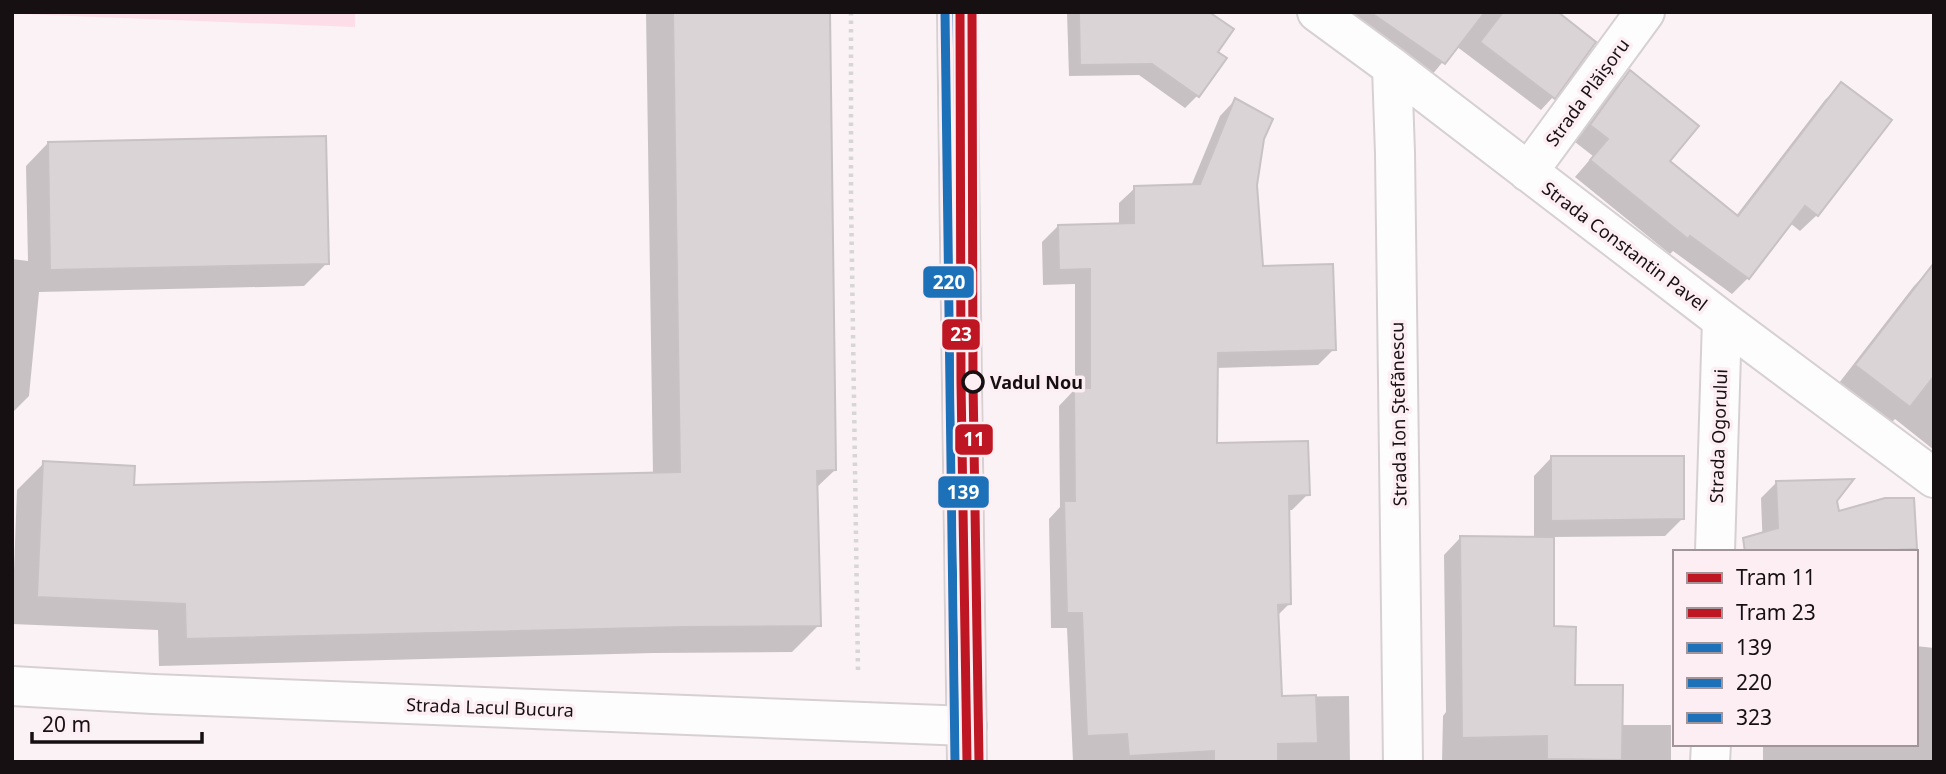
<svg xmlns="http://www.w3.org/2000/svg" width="1946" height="774" font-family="'Noto Sans',sans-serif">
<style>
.green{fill:#fcdde8}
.shadow{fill:#0003}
.building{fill:#dbd4d7;stroke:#c8c2c4;stroke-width:2}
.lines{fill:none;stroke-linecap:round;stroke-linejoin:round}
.minor-casing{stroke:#d7d0d2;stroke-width:42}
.secondary-casing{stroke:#d7d0d2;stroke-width:42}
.path{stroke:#d7d5d5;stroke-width:4.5;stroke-dasharray:3.5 5;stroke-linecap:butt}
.minor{stroke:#fefdfe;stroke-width:38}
.secondary{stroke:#fefdfe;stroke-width:38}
.bus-1-casing{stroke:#fdeef4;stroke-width:14}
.bus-2-casing{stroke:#fdeef4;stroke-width:14}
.bus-3-casing{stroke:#fdeef4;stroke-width:14}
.bus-1{stroke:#1d71b8;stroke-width:9}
.bus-2{stroke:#1d71b8;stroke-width:9}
.bus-3{stroke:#1d71b8;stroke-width:9}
.tram-1-casing{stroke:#fdeef4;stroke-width:14}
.tram-2-casing{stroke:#fdeef4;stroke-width:14}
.tram-1{stroke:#be1622;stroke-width:9}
.tram-2{stroke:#be1622;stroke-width:9}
.stop-dot{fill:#fdeef4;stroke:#161013;stroke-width:3.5}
.labels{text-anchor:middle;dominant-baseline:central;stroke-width:7;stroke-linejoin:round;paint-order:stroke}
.street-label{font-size:18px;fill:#161013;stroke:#fdeef4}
.stop-label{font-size:18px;font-weight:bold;fill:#161013;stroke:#fdeef4;text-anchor:start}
.line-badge{stroke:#fdeef4;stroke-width:2.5}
.badge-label{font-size:19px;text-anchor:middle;font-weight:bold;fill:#fff}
</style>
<rect width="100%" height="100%" fill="#faf2f5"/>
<!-- green -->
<path class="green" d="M22,12H355V27L22,14Z"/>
<!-- shadow -->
<path class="shadow" d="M646,12H828L835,470L816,488L819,625L792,652L654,653L159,666L158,630L12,624L17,490L44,463L132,487L653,475Z
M1067,12H1187L1216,53L1197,96L1185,108L1139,75L1069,76Z
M1347,12H1555L1553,97L1541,110L1456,46L1431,76Z
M1630,72L1668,162L1736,216L1825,100L1842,84L1817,215L1800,231L1790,223L1748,278L1732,294L1673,251L1670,254L1575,177L1593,156L1575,142L1614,88Z
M1235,100L1263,139L1255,185L1262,268L1334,349L1318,365L1216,368L1215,445L1308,494L1292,510H1288L1289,604L1276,617L1280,697L1349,696L1350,762H1073L1067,628H1051L1049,519L1060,507L1059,406L1075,389V284L1043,285L1042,242L1058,226L1119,225V203L1135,188L1191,186L1220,116Z
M48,143L327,263L304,286L39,292L29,396L12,413V259L28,261L26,166Z
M1931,269L1934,271V450L1895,419L1891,423L1839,383L1914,286Z
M1551,458L1683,518L1665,536L1553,537V628L1573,686L1621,725H1671V762H1442L1443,716L1446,712L1444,555L1460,538L1534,539V476Z
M1777,482L1838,513L1915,548L1912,552H1763L1761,498Z
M1916,646L1934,648V762H1763V744H1916Z"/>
<!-- building -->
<path class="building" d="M673,12H830L836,470L817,471L821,626L683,627L186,639L185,604L37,597L43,461L135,466L134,485L680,472Z
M1079,12H1209L1234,29L1218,52L1227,58L1199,97L1152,64L1080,65Z
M1370,12H1485L1445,64Z
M1503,12H1558L1596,42L1555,99L1480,42Z
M1630,70L1699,126L1670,161L1738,216L1841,82L1892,120L1818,216L1805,206L1749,279L1690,236L1688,239L1590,160L1608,139L1590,125Z
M1235,98L1273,119L1264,139L1257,185L1263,266L1333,264L1336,350L1218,353L1217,443L1308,441L1310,495L1289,496L1291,604L1278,605L1282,696L1316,695L1318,743L1278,744V762H1214V751L1129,756L1127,734L1087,736L1082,613H1067L1064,501H1075L1074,388H1090V269L1059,270L1058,225L1134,223V186L1200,184Z
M326,136L329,264L50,270L48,142Z
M1934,263V376L1910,407L1855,365Z
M1551,456H1684V519L1551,521Z
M1854,479L1837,501L1839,511L1885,498H1914L1917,549L1847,552H1745L1743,538L1778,528L1776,481Z
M1460,536L1554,537V626L1576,627L1575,685H1623L1622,760L1547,759V736L1462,738Z"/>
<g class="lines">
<defs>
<path id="minor" d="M1317,12L1392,67L1722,320L1934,478
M1392,67L1395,153L1403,762
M1528,172L1645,12
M1715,552L1722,320
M12,686L153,694L967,726
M1710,762L1711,744"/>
<path id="secondary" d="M957,12L967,762"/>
</defs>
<!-- minor casing -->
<use href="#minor" class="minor-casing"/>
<!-- secondary casing -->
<use href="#secondary" class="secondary-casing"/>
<!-- path -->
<path class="path" d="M851,12V197L858,672"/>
<!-- minor -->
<use href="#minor" class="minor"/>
<!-- secondary -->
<use href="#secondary" class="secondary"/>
<defs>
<path id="bus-1" d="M957,12L967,762"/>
<path id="bus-2" d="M945,12L955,762"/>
<path id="bus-3" d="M969,12L979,762"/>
</defs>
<!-- bus-1 casing -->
<use href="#bus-1" class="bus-1-casing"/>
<!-- bus-2 casing -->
<use href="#bus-2" class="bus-2-casing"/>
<!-- bus-3 casing -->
<use href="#bus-3" class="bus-3-casing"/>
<!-- bus-1 -->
<use href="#bus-1" class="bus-1"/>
<!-- bus-2 -->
<use href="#bus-2" class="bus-2"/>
<!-- bus-3 -->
<use href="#bus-3" class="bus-3"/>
<defs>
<path id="tram-1" d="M972,12L973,382L979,762"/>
<path id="tram-2" d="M960,12L961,382L967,762"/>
</defs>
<!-- tram-1 casing -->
<use href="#tram-1" class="tram-1-casing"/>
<!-- tram-2 casing -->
<use href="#tram-2" class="tram-2-casing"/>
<!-- tram-1 -->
<use href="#tram-1" class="tram-1"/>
<!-- tram-2 -->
<use href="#tram-2" class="tram-2"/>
</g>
<!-- markers -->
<circle class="stop-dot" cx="973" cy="382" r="10"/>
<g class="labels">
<!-- street labels -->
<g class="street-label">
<text transform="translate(1587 92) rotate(-54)">Strada Plăișoru</text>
<text transform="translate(1625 246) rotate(37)">Strada Constantin Pavel</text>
<text transform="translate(1398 414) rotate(-91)">Strada Ion Ștefănescu</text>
<text transform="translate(1718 436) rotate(-88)">Strada Ogorului</text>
<text transform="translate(490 707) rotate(2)">Strada Lacul Bucura</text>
</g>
<!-- stop labels -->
<g class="stop-label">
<text x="990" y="382">Vadul Nou</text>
</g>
</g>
<g class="line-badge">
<rect x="922" y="265" width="53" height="34" rx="7" fill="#1d71b8"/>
<rect x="941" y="318" width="40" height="33" rx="7" fill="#be1622"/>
<rect x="954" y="423" width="40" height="33" rx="7" fill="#be1622"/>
<rect x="937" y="475" width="53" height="34" rx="7" fill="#1d71b8"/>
</g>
<g class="badge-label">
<text x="949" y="289">220</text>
<text x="961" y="341">23</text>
<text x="974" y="446">11</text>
<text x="963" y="499">139</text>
</g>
<!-- border -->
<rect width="1946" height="774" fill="none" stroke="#161013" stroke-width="28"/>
<!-- legend -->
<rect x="1673" y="550" width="245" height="196" fill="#fdeef4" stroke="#a1959a" stroke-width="2"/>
<rect x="1687" y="573" width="35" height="10" fill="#be1622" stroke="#a1959a" stroke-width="2"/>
<text x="1736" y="585" font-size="21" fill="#161013">Tram 11</text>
<rect x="1687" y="608" width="35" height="10" fill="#be1622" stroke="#a1959a" stroke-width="2"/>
<text x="1736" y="620" font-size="21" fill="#161013">Tram 23</text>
<rect x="1687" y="643" width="35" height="10" fill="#1d71b8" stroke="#a1959a" stroke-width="2"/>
<text x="1736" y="655" font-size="21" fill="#161013">139</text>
<rect x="1687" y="678" width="35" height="10" fill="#1d71b8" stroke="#a1959a" stroke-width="2"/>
<text x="1736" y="690" font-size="21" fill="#161013">220</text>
<rect x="1687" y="713" width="35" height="10" fill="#1d71b8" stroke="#a1959a" stroke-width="2"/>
<text x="1736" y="725" font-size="21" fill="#161013">323</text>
<!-- scale -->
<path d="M32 732v10h170v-10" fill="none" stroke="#161013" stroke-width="3.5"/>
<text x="42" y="732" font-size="21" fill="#161013" stroke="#fdeef4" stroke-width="5" paint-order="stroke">20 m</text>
</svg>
